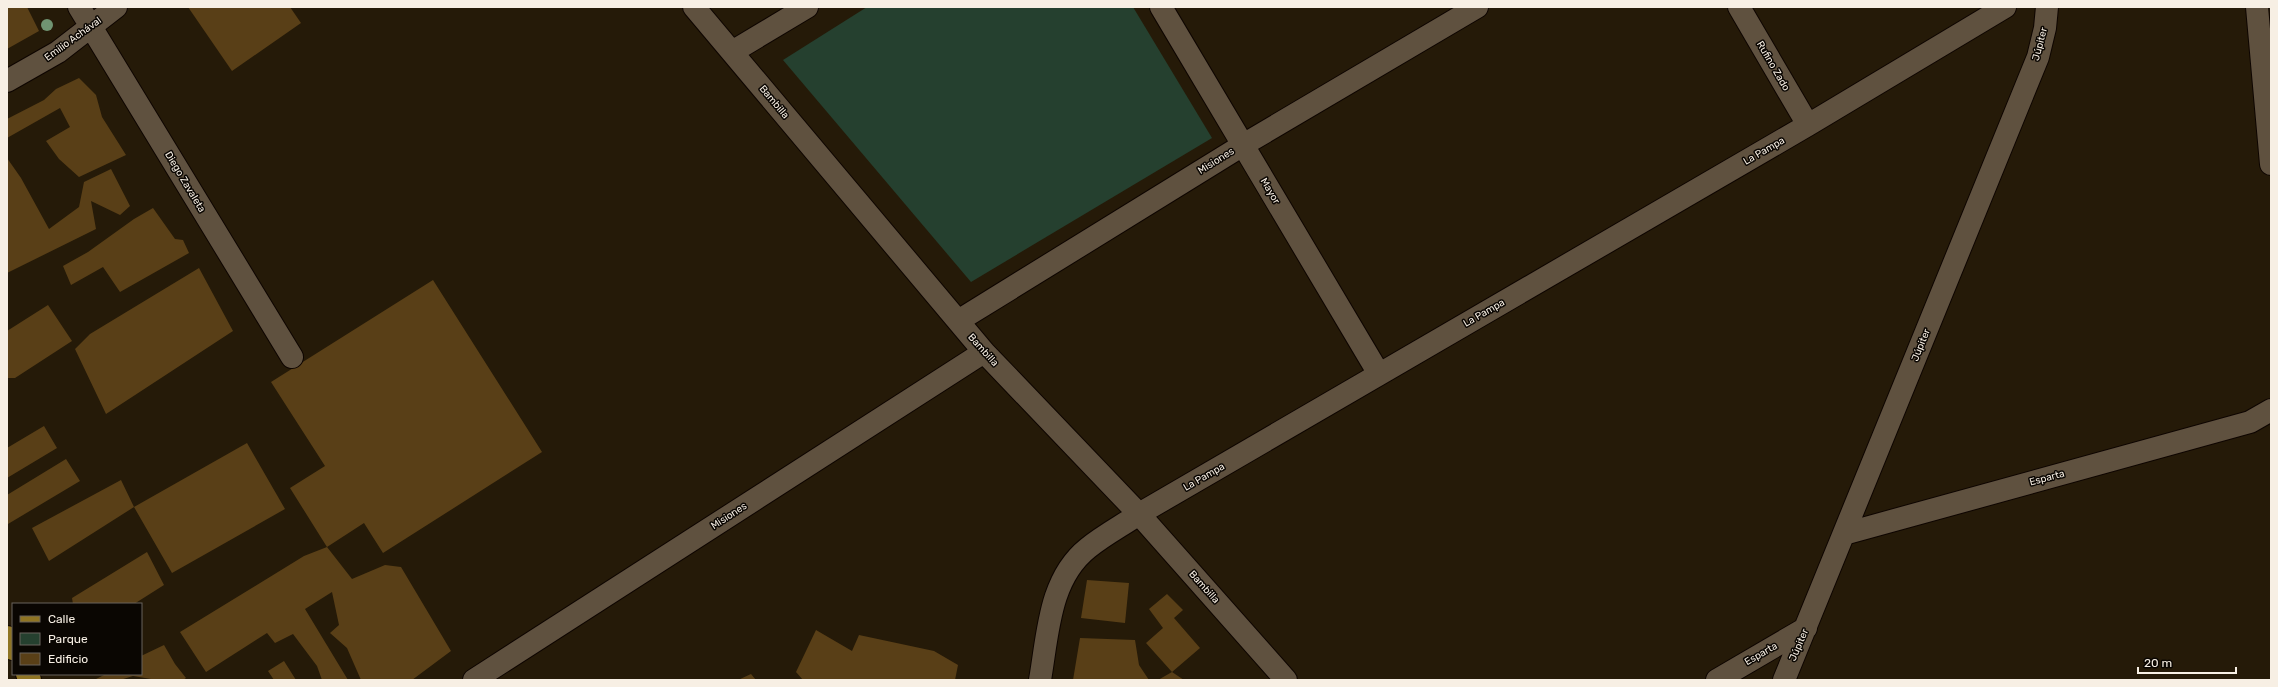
<svg xmlns="http://www.w3.org/2000/svg" width="2278" height="687" font-family="Rubik,sans-serif">
<style>
.green{fill:#25402f}
.building{fill:#593f17}
.lines{fill:none;stroke-linecap:round;stroke-linejoin:round}
.street-casing{stroke:#0e0500;stroke-width:24}
.primary-casing{stroke:#0e0500;stroke-width:24}
.street{stroke:#5f513f;stroke-width:22}
.primary{stroke:#8f7423;stroke-width:22}
.tree{fill:#709472}
.labels{text-anchor:middle;dominant-baseline:central;stroke-width:3;stroke-linejoin:round;paint-order:stroke}
.street-label{font-size:10px;fill:#f7efe4;stroke:#0a0602}
</style>
<rect width="100%" height="100%" fill="#251a08"/>
<!-- green -->
<path class="green" d="M867,7H1133L1212,138L971,282L783,60Z"/>
<!-- building -->
<path class="building" d="M7,7H27L39,31L7,49Z
M188,7H290L301,23L232,71Z
M79,78L96,95L102,117L126,155L79,177L59,159L46,141L70,127L60,108L7,138V119L44,100L56,89Z
M7,158L21,178L49,229L79,207L84,182L111,169L130,206L120,215L91,201L96,229L7,273Z
M153,208L175,239L183,240L189,253L120,292L103,267L71,285L63,266L88,252L134,219Z
M199,268L233,331L106,414L75,349L90,334Z
M433,280L542,452L383,553L364,523L327,547L352,579L385,565L401,567L451,651L412,680H361L347,648L330,633L339,625L332,592L305,609L348,680H322L317,666L293,634L275,643L267,633L206,672L180,632L304,556L327,547L290,488L325,466L271,382Z
M48,305L72,341L15,378H7V331Z
M44,426L57,448L7,478V448Z
M247,443L285,509L172,573L134,507Z
M66,459L80,481L8,524L7,495Z
M121,480L134,507L49,561L32,528Z
M147,552L164,585L134,604H73L72,598Z
M1087,580L1129,583L1125,623L1081,618Z
M1167,594L1183,610L1174,618L1200,648L1172,672L1184,680H1158L1172,672L1146,643L1163,628L1149,609Z
M816,630L852,651L859,635L934,651L958,665L955,680H803L796,672Z
M1080,638L1135,640L1139,665L1149,680H1073Z
M164,645L175,664L186,678L183,680H157L133,676L120,680H94L106,674H141V656Z
M284,661L296,680H274L268,671Z
M751,674L756,680H738Z"/>
<g class="lines">
<defs>
<path id="street" d="M79,7L292,357
M694,7L984,352L1139,514L1286,680
M1161,7L1379,374
M1739,7L1808,125
M2257,7L2271,164
M732,52L807,7
M7,81L58,52L116,7
M958,321L1243,145L1477,7
M1844,534L2250,422L2271,410
M474,680L984,352
M1040,680C1048,634 1049,579 1088,548C1104,535 1123,525 1139,514L1808,125L2005,7
M1717,680L1806,628
M1784,680L2038,57L2045,28L2047,7"/>
<path id="primary" d="M7,637L13,649
M27,674L30,680"/>
</defs>
<!-- street casing -->
<use href="#street" class="street-casing"/>
<!-- primary casing -->
<use href="#primary" class="primary-casing"/>
<!-- street -->
<use href="#street" class="street"/>
<!-- primary -->
<use href="#primary" class="primary"/>
</g>
<!-- trees -->
<circle class="tree" cx="47" cy="25" r="6"/>
<g class="labels">
<!-- street labels -->
<g class="street-label">
<text transform="translate(73 39) rotate(-36)">Emilio Achával</text>
<text transform="translate(2040 44) rotate(-75)">Júpiter</text>
<text transform="translate(1773 66) rotate(60)">Rufino Zado</text>
<text transform="translate(774 102) rotate(50)">Bambilla</text>
<text transform="translate(1764 151) rotate(-30)">La Pampa</text>
<text transform="translate(1216 161) rotate(-32)">Misiones</text>
<text transform="translate(185 182) rotate(59)">Diego Zavaleta</text>
<text transform="translate(1270 191) rotate(59)">Mayor</text>
<text transform="translate(1484 313) rotate(-30)">La Pampa</text>
<text transform="translate(1921 345) rotate(-68)">Júpiter</text>
<text transform="translate(983 350) rotate(48)">Bambilla</text>
<text transform="translate(1204 477) rotate(-30)">La Pampa</text>
<text transform="translate(2047 478) rotate(-15)">Esparta</text>
<text transform="translate(729 516) rotate(-33)">Misiones</text>
<text transform="translate(1204 587) rotate(48)">Bambilla</text>
<text transform="translate(1799 645) rotate(-67)">Júpiter</text>
<text transform="translate(1761 654) rotate(-30)">Esparta</text>
</g>
</g>
<!-- border -->
<rect width="2278" height="687" fill="none" stroke="#f7efe4" stroke-width="16"/>
<!-- legend -->
<rect x="12" y="603" width="130" height="72" fill="#0a0602" stroke="#69635c"/>
<rect x="20" y="616" width="20" height="6" fill="#8f7423" stroke="#69635c"/>
<text x="48" y="623" font-size="12" fill="#f7efe4">Calle</text>
<rect x="20" y="633" width="20" height="12" fill="#25402f" stroke="#69635c"/>
<text x="48" y="643" font-size="12" fill="#f7efe4">Parque</text>
<rect x="20" y="653" width="20" height="12" fill="#593f17" stroke="#69635c"/>
<text x="48" y="663" font-size="12" fill="#f7efe4">Edificio</text>
<!-- scale -->
<path d="M2138 667v6h98v-6" fill="none" stroke="#f7efe4" stroke-width="2"/>
<text x="2144" y="667" font-size="12" fill="#f7efe4" stroke="#0a0602" stroke-width="3" paint-order="stroke">20 m</text>
</svg>
